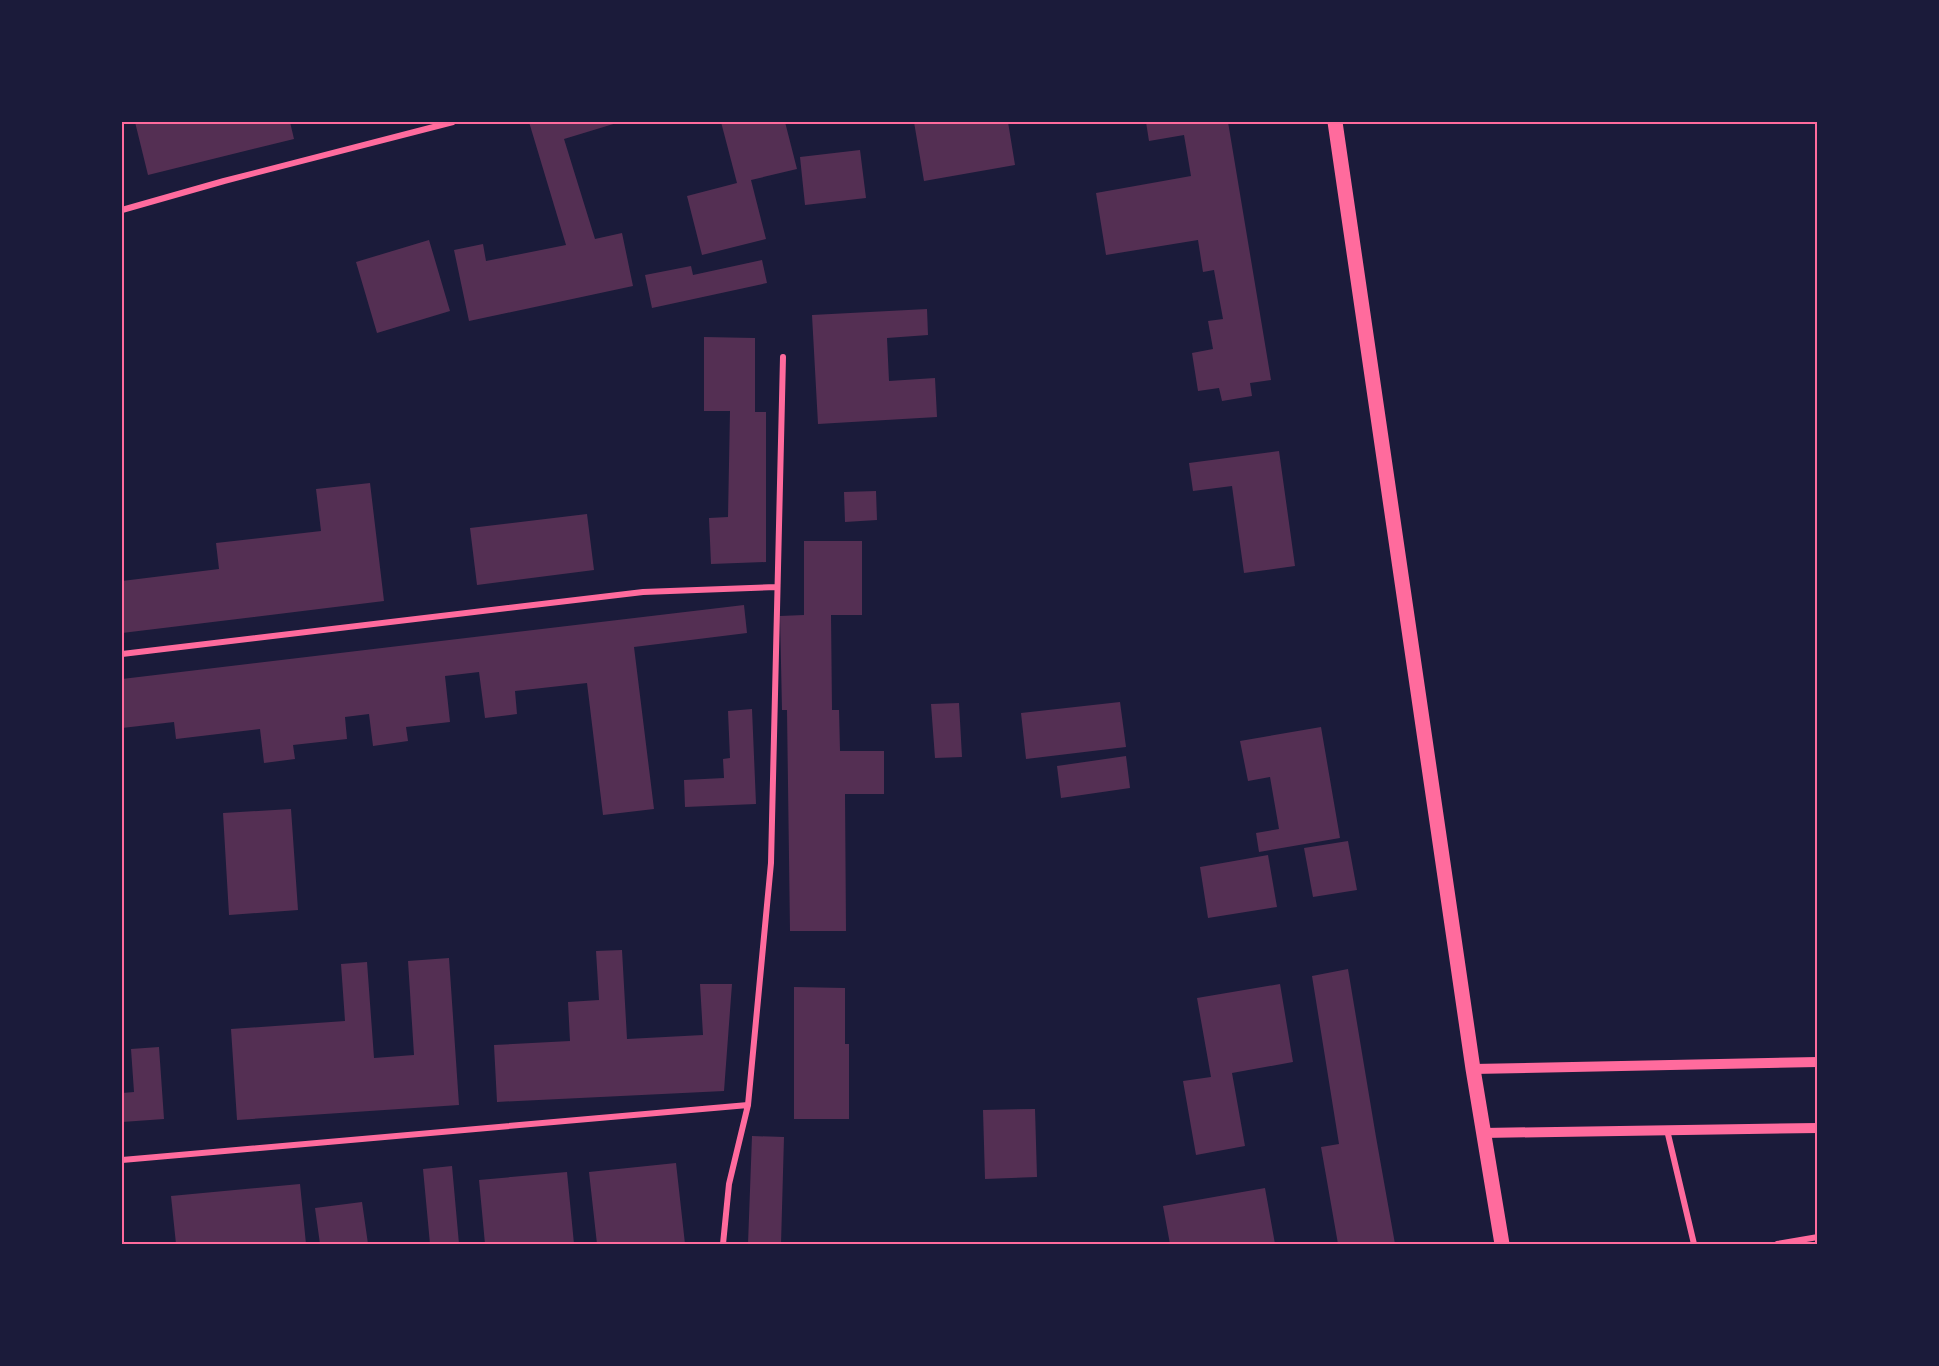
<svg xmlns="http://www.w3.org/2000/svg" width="1939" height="1366" font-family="'DejaVu Sans',sans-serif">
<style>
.building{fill:#542f53}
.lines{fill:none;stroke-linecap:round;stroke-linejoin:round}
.minor{stroke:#ff6b9d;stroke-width:6}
.tertiary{stroke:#ff6b9d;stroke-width:10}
.primary{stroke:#ff6b9d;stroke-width:15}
.neatline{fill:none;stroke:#ff6b9d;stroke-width:2}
</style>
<rect width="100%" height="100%" fill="#1b1b3a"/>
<!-- building -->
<path class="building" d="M135,122H290L294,139L148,175Z
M529,122H620L564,139L595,239L622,233L633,286L469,321L454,250L483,244L486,261L566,245Z
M721,122H785L797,169L751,180L766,239L702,255L687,196L737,183Z
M914,122H1008L1015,165L924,181Z
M1146,122H1228L1271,380L1250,383L1252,396L1222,401L1219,388L1198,391L1192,353L1213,349L1208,321L1223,319L1214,270L1203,272L1198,240L1106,255L1096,193L1191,176L1184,135L1149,141Z
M860,150L866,198L805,205L800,157Z
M429,240L450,311L377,333L356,262Z
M762,260L767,283L652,308L645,275L691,266L693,275Z
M927,309L928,335L887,338L889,381L935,378L937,417L818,424L812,315Z
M704,337L755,338V412H766V562L711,564L709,518L728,517L730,411H704Z
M1279,451L1295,566L1244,573L1232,486L1193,491L1189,463Z
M370,483L384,601L122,633V581L219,569L216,543L321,531L316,489Z
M876,491L877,520L845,522L844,492Z
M587,514L594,570L477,585L470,528Z
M804,541H862V615H831L832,710H839L840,751H884V794H845L846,931H790L787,710H782L780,616L804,615Z
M744,605L747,633L634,647L654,809L603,815L587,683L515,691L517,714L485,718L479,672L445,676L450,722L406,727L408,741L373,746L369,714L345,717L347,739L293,745L295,759L264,763L260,729L176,739L174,722L122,728V679Z
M1120,702L1126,747L1026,759L1021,713Z
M959,703L962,757L935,758L931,704Z
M752,709L756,804L685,807L684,780L724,778L723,759L730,758L728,711Z
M1321,727L1340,838L1259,852L1256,833L1279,829L1270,777L1248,781L1240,741Z
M1126,756L1130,788L1061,798L1057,766Z
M291,809L298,910L229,915L223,813Z
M1348,841L1357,890L1313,897L1304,848Z
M1268,855L1277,907L1208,918L1200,867Z
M622,950L627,1039L703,1035L700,984H732L724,1091L497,1102L494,1045L570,1041L568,1002L599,1000L596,951Z
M449,958L459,1105L237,1120L231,1029L345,1021L341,964L367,962L374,1058L414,1055L408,961Z
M1348,969L1376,1137L1395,1244H1338L1321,1147L1339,1144L1312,976Z
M1280,984L1293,1062L1232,1073L1245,1146L1196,1155L1183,1081L1211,1077L1197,998Z
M794,987L845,988V1044H849V1119H794Z
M159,1047L164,1119L122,1122V1093L134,1092L131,1049Z
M1035,1109L1037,1177L985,1179L983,1110Z
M752,1136L784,1137L781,1244H748Z
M676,1163L685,1244H597L589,1172Z
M452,1166L459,1244H430L423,1169Z
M567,1172L574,1244H485L479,1180Z
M300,1184L306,1244H176L171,1196Z
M1265,1188L1275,1244H1170L1163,1206Z
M362,1202L368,1244H320L315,1208Z"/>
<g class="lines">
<!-- minor -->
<path class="minor" d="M122,210L224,181L453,122
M122,654L643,592L776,587
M1667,1130L1694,1244
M122,1160L748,1105
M723,1244L729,1184L748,1105L771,863L783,357
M1777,1244L1818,1237"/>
<!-- tertiary -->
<path class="tertiary" d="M1473,1069L1818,1062
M1483,1133L1818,1128"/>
<!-- primary -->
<path class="primary" d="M1335,122L1473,1069L1502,1244"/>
</g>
<!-- border -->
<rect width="1939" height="1366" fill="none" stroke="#1b1b3a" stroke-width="246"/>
<rect x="123" y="123" width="1693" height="1120" class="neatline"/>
</svg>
